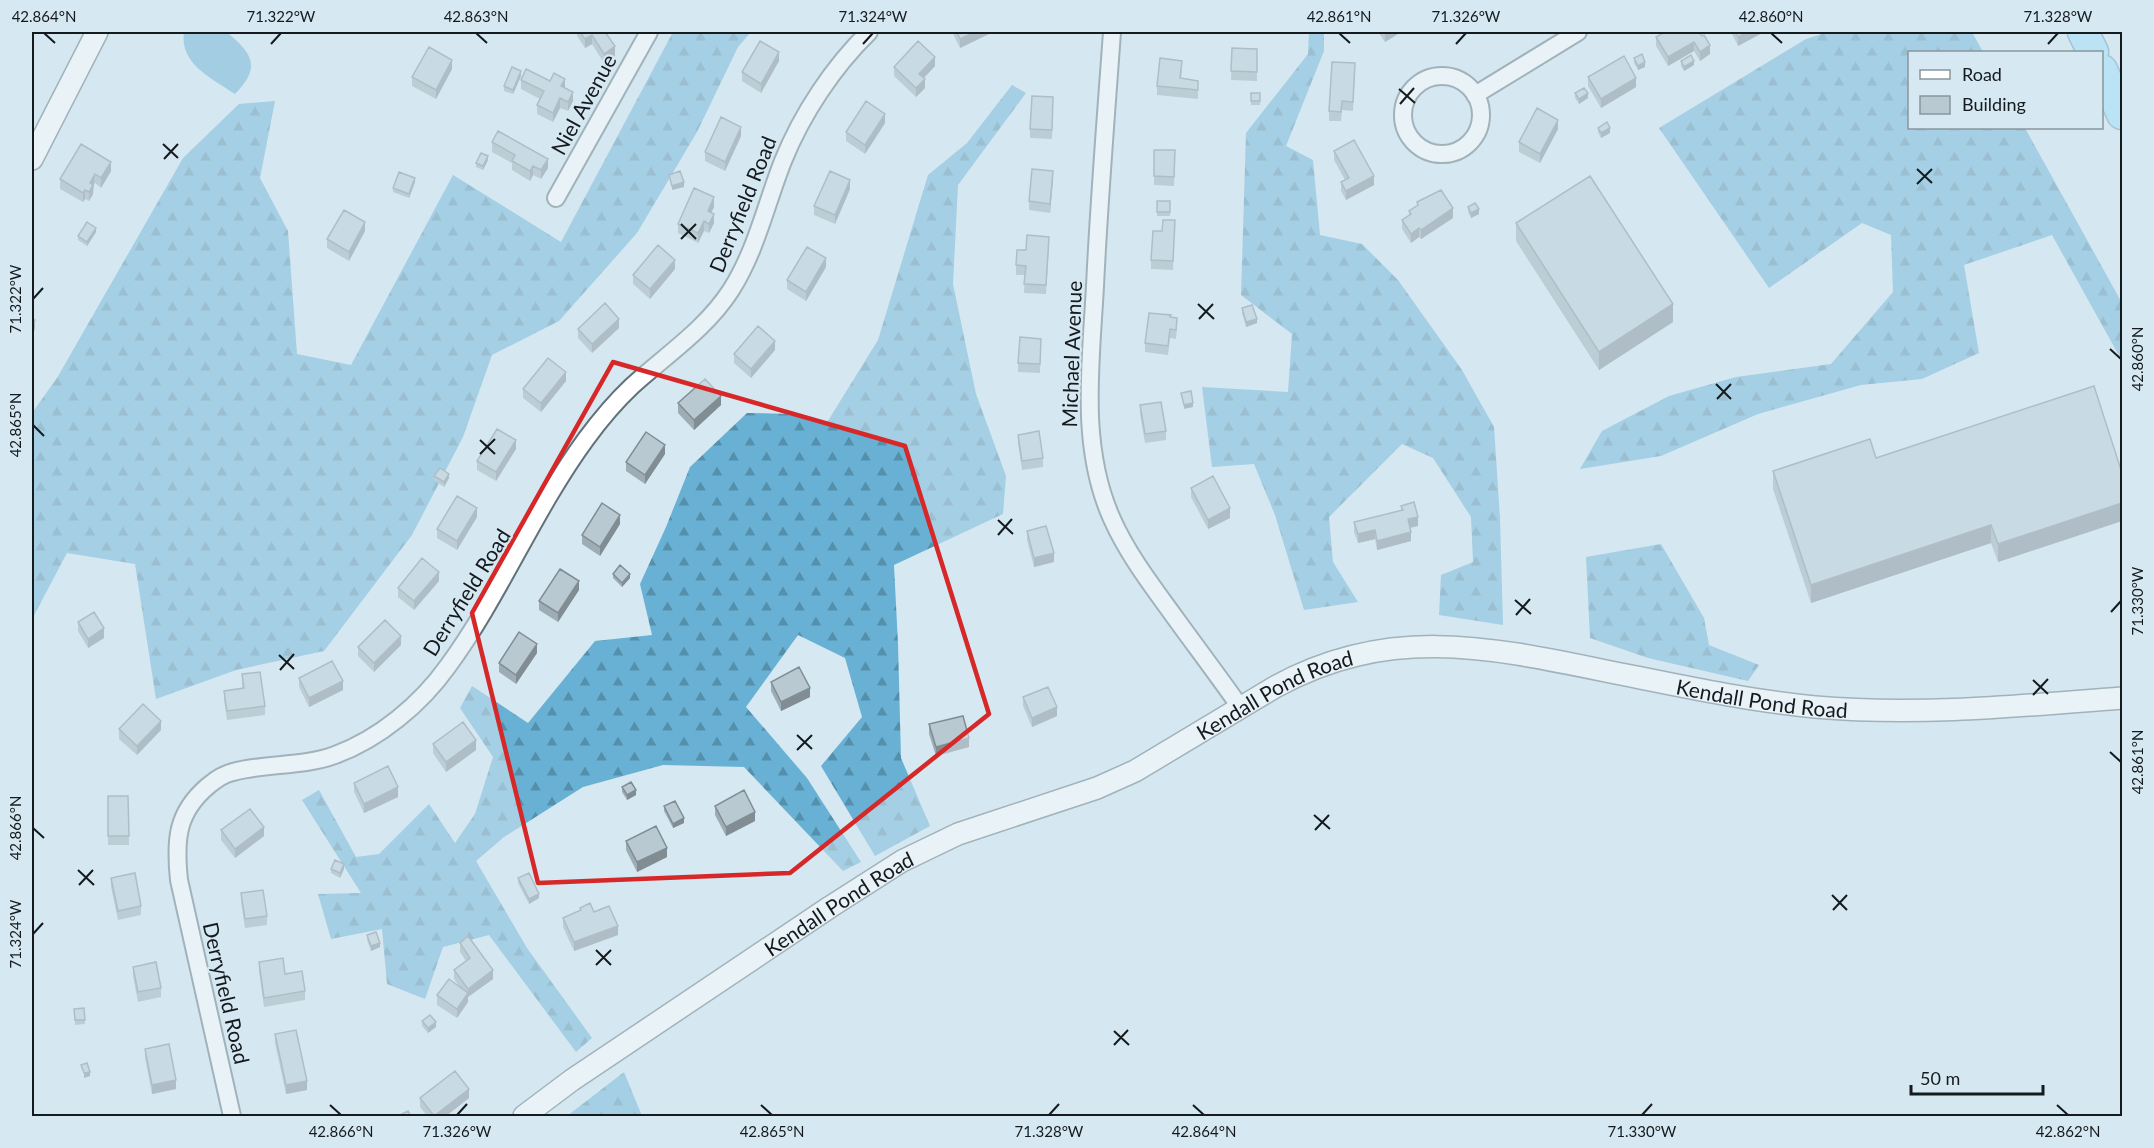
<svg xmlns="http://www.w3.org/2000/svg" width="2154" height="1148" font-family="Lato,sans-serif">
<style>
.forest{fill:url(#forest-firs)}
.water{fill:#64aed0}
.lines{fill:none;stroke-linecap:round;stroke-linejoin:round}
.minor-casing{stroke:#62727a;stroke-width:20}
.tertiary-casing{stroke:#62727a;stroke-width:24}
.motorway-casing{stroke:#6c99af;stroke-width:33}
.minor{stroke:#fff;stroke-width:16}
.tertiary{stroke:#fff;stroke-width:21}
.motorway{stroke:#9bddfd;stroke-width:30}
.wall{fill:#9eadb5}
.shaded-wall{fill:#818d93}
.building{fill:#b8c9d2;stroke:#818d93;stroke-width:1.5}
.marked{fill:none;stroke:#d62828;stroke-width:4.5;stroke-linejoin:round}
.ticks{fill:none;stroke:#141a1d;stroke-width:2}
.labels{text-anchor:middle;dominant-baseline:central;stroke-width:4.5;stroke-linejoin:round;paint-order:stroke}
.street-label{font-size:21px;fill:#141a1d;stroke:#d6e8f1}
.neatline{fill:none;stroke:#141a1d;stroke-width:2}
.ticks-label{font-size:15px;text-anchor:middle;fill:#141a1d}
</style>
<defs>
<pattern id="forest-firs" width="22" height="20" patternUnits="userSpaceOnUse" patternTransform="scale(1.5)"><rect width="22" height="20" fill="#68b1d4"/><path d="M5 1l3.5 6h-7zM16 11l3.5 6h-7z" fill="#548fab"/></pattern>
</defs>
<rect width="100%" height="100%" fill="#d6e8f1"/>
<!-- forest -->
<path class="forest" d="M673,32H751L738,47L697,132L637,233L559,321L492,355L463,437L412,535L324,651L236,670L156,699L135,564L67,553L32,619V413L57,378L183,158L239,104L275,101L260,178L288,231L297,354L351,365L453,175L561,242Z
M1309,32H1324V51L1286,146L1313,160L1320,235L1362,244L1398,280L1462,370L1494,427L1500,518L1503,625L1439,615L1441,575L1473,562L1471,517L1433,458L1402,444L1329,517L1333,562L1358,602L1304,610L1275,515L1254,464L1212,467L1202,387L1288,392L1292,334L1241,295L1246,133L1308,54Z
M1828,32H1972L1983,52H1910V128H2025L2122,303V361L2052,235L1964,265L1979,353L1922,379L1861,385L1758,414L1661,456L1580,469L1602,431L1669,396L1736,377L1831,364L1893,292L1891,235L1862,223L1769,288L1659,128L1806,39Z
M1012,85L1026,93L958,185L953,284L976,394L1006,476L1003,514L894,565L898,644L901,758L930,826L875,856L821,766L862,717L845,658L798,635L746,707L807,778L861,862L843,871L744,767L663,765L583,787L504,837L476,861L527,948L592,1038L576,1052L489,935L443,947L425,999L387,984L382,929L331,939L318,894L361,893L302,800L319,790L356,857L379,854L429,804L455,843L475,814L493,757L460,708L472,686L528,723L595,641L652,635L640,584L666,527L690,467L747,413L793,414L826,424L878,340L928,175L967,143Z
M1661,544L1704,618L1709,645L1759,665L1748,681L1648,658L1590,638L1586,557Z
M624,1072L642,1116H567Z"/>
<!-- water -->
<path class="water" d="M184,32H227C252,54 262,66 235,94C213,79 179,64 184,32Z"/>
<g class="lines">
<defs>
<path id="minor" d="M1112,32C1106,116 1099,201 1095,286C1091,363 1079,446 1112,519C1128,555 1153,587 1176,619C1197,648 1219,677 1240,707
M1403 115a39 39 0 1 1 78 0a39 39 0 1 1-78 0Z
M1475,95L1578,32
M556,198L649,32
M232,1116L179,880C175,841 176,813 208,786C215,780 224,774 233,772C266,763 303,767 335,755C379,739 421,704 448,666C500,595 534,510 586,439C600,420 615,402 632,386C666,355 706,329 731,290C756,251 766,204 783,161C802,114 833,67 869,32"/>
<g id="tertiary">
<path d="M32,159L97,32"/>
<path id="s1" d="M524,1116L572,1080L830,907L902,861L958,834L1097,788L1135,771L1275,687C1386,626 1484,646 1601,670C1672,684 1743,700 1815,707C1917,716 2020,706 2122,698"/>
</g>
<path id="motorway" d="M2083,32L2093,52
M2102,70L2122,114"/>
</defs>
<!-- minor casing -->
<use href="#minor" class="minor-casing"/>
<!-- tertiary casing -->
<use href="#tertiary" class="tertiary-casing"/>
<!-- motorway casing -->
<use href="#motorway" class="motorway-casing"/>
<!-- minor -->
<use href="#minor" class="minor"/>
<!-- tertiary -->
<use href="#tertiary" class="tertiary"/>
<!-- motorway -->
<use href="#motorway" class="motorway"/>
</g>
<!-- wall -->
<path class="wall" d="M577,32H605L615,56L604,63L592,44L585,48L577,36Z
M952,32H993L960,48Z
M1378,32H1401L1385,42Z
M1731,32H1764L1738,46Z
M1702,36L1710,54L1700,61L1694,51L1668,66L1656,46V37Z
M1232,48L1257,49V81L1231,80Z
M1634,58L1645,67L1638,70L1634,63Z
M779,61L761,93L742,81V72Z
M1681,61L1694,65L1684,71L1681,66Z
M935,66L924,78L925,88L916,97L894,76V67Z
M452,69L436,99L412,86V77Z
M1182,70L1181,79L1198,90V99L1157,95V86Z
M1355,72L1353,111L1342,110L1341,121H1329V111Z
M521,76L513,94L504,91V86Z
M1588,77L1636,87L1601,108L1588,86Z
M521,80L565,88L573,101L568,111L560,108L553,122L537,114V105L540,99L521,89Z
M1251,93H1260V105H1251Z
M1575,93L1588,98L1579,104L1575,98Z
M1053,106L1052,139L1030,138V129Z
M885,123L865,154L846,141V132Z
M1598,128L1610,133L1601,138L1598,132Z
M1558,129L1540,163L1519,152V142Z
M741,136L725,171L705,161V152Z
M492,142L548,168L541,179L533,175L530,181L512,170V163L492,152Z
M1154,150H1175L1174,186L1154,185Z
M1334,151L1374,185L1346,200L1341,191V182L1345,180L1334,160Z
M488,160L483,170L476,167V163Z
M111,171L101,188L95,183L93,185V194L89,201L85,199L83,202L60,189V179Z
M1053,180L1050,213L1029,210V201Z
M415,182L409,198L393,192V188Z
M850,189L835,224L814,215V206Z
M1157,201H1170V216H1157Z
M1417,202L1453,218L1421,239L1419,237L1411,243L1402,229V220L1409,216V211L1417,206Z
M714,207L711,213L714,223L709,233L704,231L698,243L678,233V224Z
M1468,207L1479,214L1471,218L1468,212Z
M1175,220L1173,270L1151,269V260L1162,231Z
M1516,223L1673,322L1599,370L1516,241Z
M365,231L349,261L327,248V239Z
M96,232L87,246L78,240V236Z
M1049,246L1046,294L1024,293L1025,275H1016V265L1026,250Z
M826,267L806,301L787,289V280Z
M675,269L650,299L633,284V275Z
M1242,308L1257,323L1246,327L1242,313Z
M1170,317L1177,327L1176,339L1170,338L1168,355L1145,352V343Z
M619,328L592,353L578,338V329Z
M1041,348L1040,373L1018,372V363Z
M775,350L751,378L734,363V354Z
M566,381L541,412L523,398V389Z
M678,403L721,405L694,430L678,413Z
M1140,405L1166,431V440L1145,443L1140,414Z
M1018,435L1043,458V467L1022,470L1018,444Z
M516,449L496,481L477,470V461Z
M665,454L645,484L626,471V462Z
M1876,458L2122,473V521L1998,562L1991,543L1811,603L1773,489V471Z
M434,476L449,478L444,487L434,480Z
M1191,488L1230,518L1208,529L1191,497Z
M1401,506L1418,526L1410,528L1411,541L1377,550L1375,539L1358,543L1354,532V522L1401,510Z
M477,517L457,550L437,538V529Z
M620,524L600,556L582,544V535Z
M1027,531L1054,562L1034,567L1027,540Z
M613,574L630,578L622,587L613,578Z
M439,581L414,610L398,597V588Z
M579,590L558,622L539,610V601Z
M78,622L104,638L88,648L78,631Z
M401,645L374,672L358,656V647Z
M537,653L516,684L499,672V663Z
M242,674L265,706V715L227,720L224,700V691L242,688Z
M299,678L343,690L309,707L299,687Z
M771,682L810,697L781,711L771,691Z
M1023,697L1057,716L1032,727L1023,706Z
M929,724L969,747L936,756L929,734Z
M119,729L161,730L137,755L119,739Z
M433,744L476,750L446,772L433,753Z
M354,783L398,797L364,813L354,792Z
M622,787L636,795L627,800L622,792Z
M108,796H128L129,845H108Z
M664,806L684,823L673,828L664,811Z
M715,806L755,821L726,836L715,815Z
M221,830L264,836L235,858L221,840Z
M626,841L667,857L637,872L626,850Z
M331,869H344L340,878L331,873Z
M111,878L141,906V915L118,920L111,887Z
M518,878L539,898L529,904L518,883Z
M241,893L267,916V925L245,928L241,902Z
M580,908L594,912L618,935L574,951L563,927V918L580,911Z
M367,935L380,947L371,951L367,940Z
M460,943L493,979L468,997V1002L457,1018L437,1005V995L459,986L454,979V970L466,961L460,952Z
M259,962L285,974L305,991V1000L264,1007L259,971Z
M133,967L161,988V997L138,1002L133,976Z
M84,1008L85,1024L75,1025L74,1009Z
M422,1021L436,1027L428,1033L422,1026Z
M275,1034L307,1090L286,1094L275,1043Z
M145,1049L176,1089L152,1094L145,1058Z
M420,1098H469L446,1116H427L420,1107Z"/>
<!-- shaded-wall -->
<path class="shaded-wall" d="M975,32H993L960,48V39Z
M1388,32H1401L1385,42V33Z
M1747,32H1764L1738,46V37Z
M592,35V44L585,48V39Z
M1694,42V51L1668,66V57Z
M1710,45V54L1700,61V52Z
M615,46V56L604,63V54Z
M779,52V61L761,93V84Z
M935,57V66L919,83V74Z
M452,60V69L436,99V90Z
M1694,61V65L1684,71V67Z
M1645,62V67L1638,70V66Z
M521,71V76L513,94V90Z
M1636,78V87L1601,108V99Z
M565,79V88L561,86Z
M925,79V88L916,97V88Z
M573,92V101L568,111V102Z
M1588,93V98L1579,104V99Z
M560,98V108L553,122V113Z
M885,114V123L865,154V145Z
M1558,120V129L1540,163V154Z
M741,127V136L725,171V162Z
M1610,128V133L1601,138V133Z
M488,156V160L483,170V166Z
M548,159V168L541,179V170Z
M111,162V171L101,188V178Z
M533,166V175L530,181V171Z
M1053,171V180L1050,213V204Z
M95,174L93,194L89,201L90,183Z
M1374,176V185L1346,200V191Z
M415,178V182L409,198V194Z
M850,180V189L835,224V215Z
M684,182V187L672,190V186Z
M85,190V199L83,202V193Z
M714,197V207L708,220V211Z
M1453,208V218L1421,239V230Z
M1479,209V214L1471,218V213Z
M714,214V223L709,233V224Z
M704,221V231L698,243V233Z
M365,222V231L349,261V252Z
M96,228V232L87,246V242Z
M1419,228V237L1411,243V234Z
M826,258V267L806,301V292Z
M675,260V269L650,299V289Z
M1673,304V322L1599,370V352Z
M619,319V328L592,353V344Z
M1257,319V323L1246,327V322Z
M35,320V329L32,337V328Z
M775,341V350L751,378V369Z
M566,372V381L541,412V403Z
M721,396V405L694,430V420Z
M1193,403V407L1184,409V405Z
M516,440V449L496,481V472Z
M665,445V454L645,484V475Z
M449,474V478L444,487V482Z
M2122,503V521L1998,562V544Z
M477,508V517L457,550V541Z
M1230,508V518L1208,529V520Z
M620,515V524L600,556V547Z
M1418,517V526L1408,528V519Z
M1991,525V543L1811,603V585Z
M1375,530V539L1358,543V534Z
M1411,532V541L1377,550V541Z
M1054,553V562L1034,567V558Z
M439,572V581L414,610V601Z
M630,574V578L622,587V583Z
M579,581V590L558,622V613Z
M104,628V638L88,648V639Z
M401,636V645L374,672V663Z
M537,644V653L516,684V675Z
M343,681V690L309,707V698Z
M810,688V697L781,711V702Z
M1057,707V716L1032,727V718Z
M161,721V730L137,755V746Z
M969,738V747L936,756V747Z
M476,740V750L446,772V762Z
M398,787V797L364,813V804Z
M636,790V795L627,800V795Z
M755,812V821L726,836V827Z
M684,818V823L673,828V824Z
M264,827V836L235,858V849Z
M667,848V857L637,872V862Z
M344,864V869L340,878V873Z
M539,894V898L529,904V899Z
M618,926V935L574,951V942Z
M380,943V947L371,951V946Z
M493,970V979L468,997V1002L457,1018V1009L468,993V989Z
M436,1022V1027L428,1033V1028Z
M90,1072V1076L84,1078V1073Z
M176,1080V1089L152,1094V1085Z
M307,1081V1090L286,1094V1085Z
M469,1089V1098L446,1116H434Z"/>
<!-- building -->
<path class="building" d="M580,32H605L615,46L604,54L592,35L585,39Z
M957,32H975L960,39Z
M1665,32H1699L1702,36L1704,35L1710,45L1700,52L1694,42L1668,57L1656,37Z
M1736,32H1747L1738,37Z
M760,41L779,52L761,84L742,72Z
M918,41L935,57L919,74L925,79L916,88L894,67Z
M429,47L452,60L436,90L412,77Z
M1232,48L1257,49V72L1231,71Z
M1642,54L1645,62L1638,66L1634,58Z
M1691,55L1694,61L1684,67L1681,61Z
M1624,56L1636,78L1601,99L1588,77Z
M1160,58L1182,61L1180,78L1198,81V90L1157,86Z
M1332,62L1355,63L1353,102L1342,101L1341,112L1329,111Z
M512,67L521,71L513,90L504,86Z
M526,69L550,81L554,73L565,79L561,86L573,92L568,102L560,98L553,113L537,105L544,91L521,80Z
M1584,88L1588,93L1579,99L1575,93Z
M1251,93H1260V101H1251Z
M1032,96L1053,97L1052,130L1030,129Z
M866,101L885,114L865,145L846,132Z
M1537,108L1558,120L1540,154L1519,142Z
M721,117L741,127L725,162L705,152Z
M1607,122L1610,128L1601,133L1598,128Z
M498,131L548,159L541,170L533,166L530,171L512,161L515,155L492,142Z
M1354,140L1374,176L1346,191L1341,182L1349,178L1334,151Z
M81,144L111,162L101,178L95,174L90,183L93,185L89,192L85,190L83,193L60,179Z
M1154,150H1175L1174,177L1154,176Z
M481,153L488,156L483,166L476,163Z
M1032,169L1053,171L1050,204L1029,201Z
M680,171L684,182L672,186L669,175Z
M830,171L850,180L835,215L814,206Z
M399,172L415,178L409,194L393,188Z
M1590,176L1673,304L1599,352L1516,223Z
M694,188L714,197L708,211L714,214L709,224L704,221L698,233L678,224Z
M1441,190L1453,208L1421,230L1419,228L1411,234L1402,220L1411,214L1409,211L1418,205L1417,202Z
M1157,201H1170V212H1157Z
M1475,203L1479,209L1471,213L1468,207Z
M344,210L365,222L349,252L327,239Z
M1163,220H1175L1173,261L1151,260L1153,231H1162Z
M87,222L96,228L87,242L78,236Z
M1027,235L1049,237L1046,285L1024,284L1026,266L1016,265L1017,250H1026Z
M658,245L675,260L650,289L633,275Z
M807,247L826,258L806,292L787,280Z
M605,303L619,319L592,344L578,329Z
M1252,305L1257,319L1246,322L1242,308Z
M1149,313L1171,315L1170,317L1177,318L1176,330L1170,329L1168,346L1145,343Z
M32,318L35,320L32,328Z
M758,326L775,341L751,369L734,354Z
M1020,337L1041,339L1040,364L1018,363Z
M548,358L566,372L541,403L523,389Z
M705,379L721,396L694,420L678,403Z
M2094,386L2122,473V503L1998,544L1991,525L1811,585L1773,471L1870,439L1876,458Z
M1191,391L1193,403L1184,405L1181,393Z
M1161,402L1166,431L1145,434L1140,405Z
M497,429L516,440L496,472L477,461Z
M1039,431L1043,458L1022,461L1018,435Z
M646,432L665,445L645,475L626,462Z
M440,468L449,474L444,482L434,476Z
M1213,476L1230,508L1208,520L1191,488Z
M457,496L477,508L457,541L437,529Z
M1414,502L1418,517L1408,519L1411,532L1377,541L1375,530L1358,534L1354,522L1403,510L1401,506Z
M602,503L620,515L600,547L582,535Z
M1046,526L1054,553L1034,558L1027,531Z
M422,558L439,572L414,601L398,588Z
M620,565L630,574L622,583L613,574Z
M560,569L579,581L558,613L539,601Z
M94,612L104,628L88,639L78,622Z
M385,620L401,636L374,663L358,647Z
M519,632L537,644L516,675L499,663Z
M332,661L343,681L309,698L299,678Z
M799,667L810,688L781,702L771,682Z
M260,672L265,706L227,711L224,691L244,688L242,674Z
M1048,687L1057,707L1032,718L1023,697Z
M143,704L161,721L137,746L119,729Z
M963,716L969,738L936,747L929,724Z
M463,722L476,740L446,762L433,744Z
M388,766L398,787L364,804L354,783Z
M631,782L636,790L627,795L622,787Z
M744,790L755,812L726,827L715,806Z
M108,796H128L129,836H108Z
M675,801L684,818L673,824L664,806Z
M250,809L264,827L235,849L221,830Z
M656,826L667,848L637,862L626,841Z
M335,860L344,864L340,873L331,869Z
M135,873L141,906L118,911L111,878Z
M529,873L539,894L529,899L518,878Z
M263,890L267,916L245,919L241,893Z
M590,903L594,912L609,906L618,926L574,942L563,918L581,910L580,908Z
M376,932L380,943L371,946L367,935Z
M468,936L493,970L468,989L454,970L470,958L460,943Z
M283,958L285,974L302,971L305,991L264,998L259,962Z
M156,962L161,988L138,992L133,967Z
M449,979L468,993L457,1009L437,995Z
M84,1008L85,1020H75L74,1009Z
M430,1015L436,1022L428,1028L422,1021Z
M296,1030L307,1081L286,1085L275,1034Z
M169,1044L176,1080L152,1085L145,1049Z
M87,1063L90,1072L84,1073L81,1065Z
M455,1071L469,1089L434,1116L420,1098Z
M408,1111L411,1116H398Z"/>
<!-- marked area -->
<path d="M0 0H2154V1148H0ZM613,362L905,446L989,714L790,873L538,883L472,613Z" fill="#d6e8f1" fill-opacity=".55" fill-rule="evenodd"/>
<path class="marked" d="M613,362L905,446L989,714L790,873L538,883L472,613Z"/>
<!-- ticks -->
<path class="ticks" d="M44,33L55,43M476,33L487,43M1339,33L1350,43M1771,33L1782,43M271,44L281,33M863,44L873,33M1456,44L1466,33M2048,44L2058,33M1399,89L1415,103M1400,104L1414,88M163,144L178,158M164,159L178,144M1917,169L1932,183M1917,184L1932,169M681,224L696,239M681,239L696,224M33,299L43,288M1198,304L1214,319M1199,319L1213,304M2110,349L2121,359M1716,384L1731,399M1717,399L1731,384M33,425L44,436M480,440L495,454M480,454L495,439M998,520L1013,534M998,535L1012,519M1515,600L1531,614M2111,612L2121,601M1516,615L1530,599M279,655L294,669M280,670L294,654M2033,680L2048,694M2033,695L2048,679M797,735L812,749M797,750L812,735M2110,752L2121,762M1314,815L1330,829M33,828L44,838M1315,830L1329,815M78,870L94,885M79,885L93,870M1832,895L1847,910M1833,910L1847,895M33,934L43,923M596,950L611,965M596,965L611,950M1114,1031L1129,1045M1114,1045L1128,1030M330,1105L341,1115M761,1105L772,1115M1193,1105L1204,1115M2057,1105L2068,1115M457,1115L467,1104M1049,1115L1059,1104M1642,1115L1652,1104"/>
<g class="labels">
<!-- street labels -->
<g class="street-label">
<text transform="translate(583 104) rotate(-61)">Niel Avenue</text>
<text transform="translate(742 204) rotate(-68)">Derryfield Road</text>
<text transform="translate(1071 354) rotate(-88)">Michael Avenue</text>
<text transform="translate(466 592) rotate(-58)">Derryfield Road</text>
<text stroke="none"><textPath href="#s1" startOffset="1368">Kendall Pond Road</textPath></text>
<text stroke="none"><textPath href="#s1" startOffset="866">Kendall Pond Road</textPath></text>
<text stroke="none"><textPath href="#s1" startOffset="380">Kendall Pond Road</textPath></text>
<text transform="translate(227 993) rotate(77)">Derryfield Road</text>
</g>
</g>
<!-- border -->
<rect width="2154" height="1148" fill="none" stroke="#d6e8f1" stroke-width="66"/>
<!-- legend -->
<rect x="1908" y="51" width="195" height="78" fill="#d6e8f1" stroke="#88969c" stroke-width="1.5"/>
<rect x="1920" y="70" width="30" height="9" fill="#ffffff" stroke="#88969c" stroke-width="1.5"/>
<text x="1962" y="81" font-size="18" fill="#141a1d">Road</text>
<rect x="1920" y="96" width="30" height="18" fill="#b8c9d2" stroke="#88969c" stroke-width="1.5"/>
<text x="1962" y="111" font-size="18" fill="#141a1d">Building</text>
<!-- scale -->
<path d="M1911 1085v9h132v-9" fill="none" stroke="#141a1d" stroke-width="3"/>
<text x="1920" y="1085" font-size="18" fill="#141a1d" stroke="#d6e8f1" stroke-width="4.5" paint-order="stroke">50 m</text>
<rect x="33" y="33" width="2088" height="1082" class="neatline"/>
<g class="ticks-label">
<text x="44" y="22">42.864°N</text>
<text x="281" y="22">71.322°W</text>
<text x="476" y="22">42.863°N</text>
<text x="873" y="22">71.324°W</text>
<text x="1339" y="22">42.861°N</text>
<text x="1466" y="22">71.326°W</text>
<text x="1771" y="22">42.860°N</text>
<text x="2058" y="22">71.328°W</text>
<text transform="translate(16 299) rotate(-90)" y="5">71.322°W</text>
<text transform="translate(2138 359) rotate(-90)" y="5">42.860°N</text>
<text transform="translate(16 425) rotate(-90)" y="5">42.865°N</text>
<text transform="translate(2138 601) rotate(-90)" y="5">71.330°W</text>
<text transform="translate(2138 762) rotate(-90)" y="5">42.861°N</text>
<text transform="translate(16 828) rotate(-90)" y="5">42.866°N</text>
<text transform="translate(16 934) rotate(-90)" y="5">71.324°W</text>
<text x="341" y="1137">42.866°N</text>
<text x="457" y="1137">71.326°W</text>
<text x="772" y="1137">42.865°N</text>
<text x="1049" y="1137">71.328°W</text>
<text x="1204" y="1137">42.864°N</text>
<text x="1642" y="1137">71.330°W</text>
<text x="2068" y="1137">42.862°N</text>
</g>
</svg>
